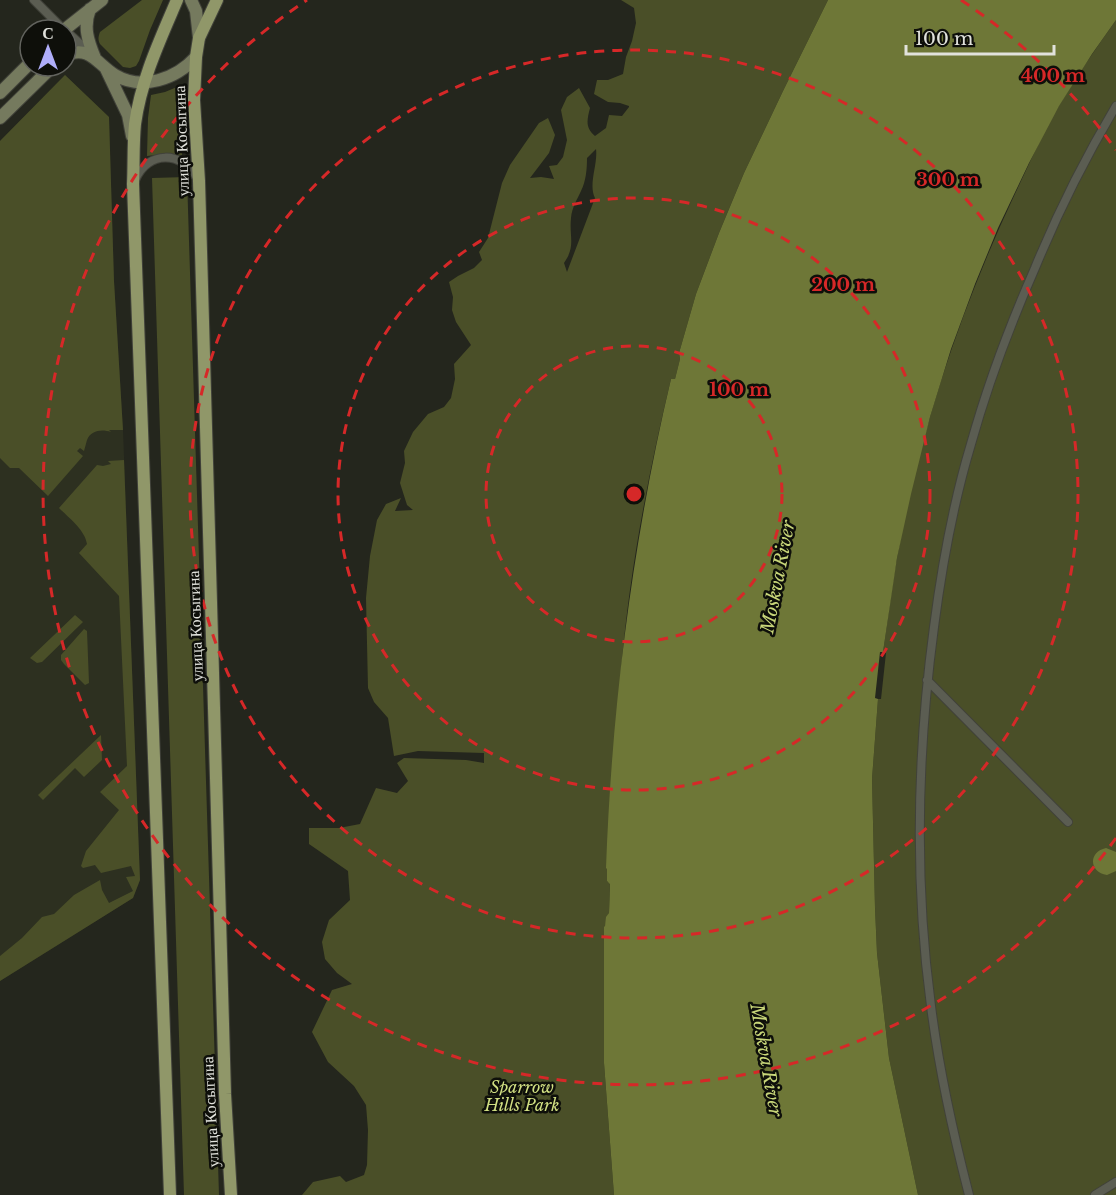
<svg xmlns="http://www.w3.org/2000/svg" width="1116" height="1195" font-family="'Libre Baskerville',serif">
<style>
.built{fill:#2d3020}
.green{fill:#4a4f28;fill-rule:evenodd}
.water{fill:#6e7737}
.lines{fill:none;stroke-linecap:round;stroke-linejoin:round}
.street-casing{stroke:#41423a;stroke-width:10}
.secondary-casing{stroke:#41423a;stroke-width:14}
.primary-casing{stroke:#41423a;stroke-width:14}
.street{stroke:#5b5d52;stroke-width:8}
.secondary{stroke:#757a5e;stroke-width:12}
.primary{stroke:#909769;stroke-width:12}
.ring{fill:none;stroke:#d62828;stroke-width:3;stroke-dasharray:10 8}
.labels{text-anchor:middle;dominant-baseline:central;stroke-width:5;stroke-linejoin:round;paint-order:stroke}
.street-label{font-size:16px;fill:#e1e2dc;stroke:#0e0f0a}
.park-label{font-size:16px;font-style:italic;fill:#d1df82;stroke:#0e0f0a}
.water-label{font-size:18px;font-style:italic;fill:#c8d679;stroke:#0e0f0a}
.centre{fill:#d62828;stroke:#0e0f0a;stroke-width:3}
.ring-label{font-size:18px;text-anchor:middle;font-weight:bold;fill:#d62828;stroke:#0e0f0a;stroke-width:5;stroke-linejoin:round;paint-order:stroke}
</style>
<rect width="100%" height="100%" fill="#24261d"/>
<!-- built -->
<path class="built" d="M65,75L109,117L114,281L123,430L140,880L133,898L0,981V141Z"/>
<!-- green -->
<path class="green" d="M142,0H163L150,30L139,61L136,66L130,68L123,67L100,44C98,40 98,37 100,32Z
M621,0H828L783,91L744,173L719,233L696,294L679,353L680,359L675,379H671C648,475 629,573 621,672C615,737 612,803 607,868V881L610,883L609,913L605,927H604V1063L614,1195H302L313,1182L340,1176L346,1182L364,1175L367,1165L368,1130L366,1105L354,1086L328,1062L312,1032L332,990L352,984L337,973L325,959L322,942L329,920L350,900L348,871L309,844V828H339L360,824L376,788L397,793L408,781L397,763L404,758L466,760L484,763V753L418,751L394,756L388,718L374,702L368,688L366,598L370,556L377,520L386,504L401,498L395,511L413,510L407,505L400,483L405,463L404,451L413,432L428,414L444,407L451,398L455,379L454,364L471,345L456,322L452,310L453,297L449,282L458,276L474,268L482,260L479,252L488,238L502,183L510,165L539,123L548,118L555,135L549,153L530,178L541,177L554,179L549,166L557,165L563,157L567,140L561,110L567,97L579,88L590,108C587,120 585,128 595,136L606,128L609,115L622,116L629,107V106L620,103L608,102L594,94L597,80H608L623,74L626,57L632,41L636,23L634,8ZM596,149C598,165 588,184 595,198L567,272L564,263C576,246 569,237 571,218C572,207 577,200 581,191C586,181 587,169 587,158Z
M1116,20V1195H918L889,1058L877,953L875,908L872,779L878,699H881L886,653L883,652C888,621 891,589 897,558C919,433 960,311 1014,196C1028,166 1042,135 1058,107C1076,77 1096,48 1116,20Z
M65,75L109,117L114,281L123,430H109L111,432C102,429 91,430 87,440C86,444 85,447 84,451L80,448L77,451L83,456L48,496L19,468H10L0,458V141Z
M177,87L182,155L165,154L147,156L148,118L151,95L165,92Z
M187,177L219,1195H184L152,178Z
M124,460L140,880L133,898L0,981V956L22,938L42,917L54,914L74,895L100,880L102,890L109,903L133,891L126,877L135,876L131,866L101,873L95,865L83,868L81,866L86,851L119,810L100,792L127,766L119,596L79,553L87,544C85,530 69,518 59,508L97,465L103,466L111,464L108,461Z
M75,615L83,622L42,662L37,663L30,658Z
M84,629L87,631L89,683L85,685L64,664L61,660V655Z
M101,735L102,760L84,777L75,768L43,800L38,795Z"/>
<!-- water -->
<path class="water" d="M828,0H1116V20L1092,54L1059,106L1029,163L998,228L975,284L951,349L930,417L911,494L897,558L883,652H880L875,698L878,699L872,779L875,908L877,953L889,1058L918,1195H614L604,1063V927L605,926L606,917L609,913L610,884L607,881V869L606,868C612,703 633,539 671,379H675L680,359L679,353L696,294L719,233L744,173L783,91Z
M1106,848L1116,852V871L1107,875C1089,872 1088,852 1106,848Z"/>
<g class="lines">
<defs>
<path id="street" d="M34,0L64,30
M66,31L90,53
M135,180C148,150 182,151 197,178
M927,680L1068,822
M969,1195C953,1133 939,1070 931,1006C914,879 917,754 934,627C942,565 953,504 971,444C988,383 1010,325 1035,268C1058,212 1085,158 1116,106
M1095,1195L1116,1182"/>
<path id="secondary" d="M191,0L196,11L199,38
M90,9C83,27 88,41 95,58
M64,30L102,0
M66,55C90,45 97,64 115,75C142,91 176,79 196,57
M106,69L128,115L132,136
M0,93L30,63
M0,118L53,66"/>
<path id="primary" d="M217,0L199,38L196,57L194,100L199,181L225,1094L231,1195
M170,1195L133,184C134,164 133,144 135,124C141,80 160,40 177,0"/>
</defs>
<!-- street casing -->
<use href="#street" class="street-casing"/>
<!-- secondary casing -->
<use href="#secondary" class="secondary-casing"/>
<!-- primary casing -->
<use href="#primary" class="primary-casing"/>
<!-- street -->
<use href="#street" class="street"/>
<!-- secondary -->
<use href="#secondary" class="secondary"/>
<!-- primary -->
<use href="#primary" class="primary"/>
</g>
<!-- distance rings -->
<g class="ring">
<circle cx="634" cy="494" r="148"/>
<circle cx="634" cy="494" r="296"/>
<circle cx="634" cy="494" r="444"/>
<path d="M1116 838A592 592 0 1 1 307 0M961 0A592 592 0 0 1 1116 150"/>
</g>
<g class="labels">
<!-- street labels -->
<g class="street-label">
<text transform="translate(181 141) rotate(-92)">улица Косыгина</text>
<text transform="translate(195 626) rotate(-92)">улица Косыгина</text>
<text transform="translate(210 1112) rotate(-93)">улица Косыгина</text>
</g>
<!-- park labels -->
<g class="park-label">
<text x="522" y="1087">Sparrow<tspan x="522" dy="18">Hills Park</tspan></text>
</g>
<!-- water labels -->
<g class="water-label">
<text transform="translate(778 577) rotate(-79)">Moskva River</text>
<text transform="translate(766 1060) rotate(80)">Moskva River</text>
</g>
</g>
<circle cx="634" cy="494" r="9" class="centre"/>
<g class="ring-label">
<text x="1053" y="82">400 m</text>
<text x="948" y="186">300 m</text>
<text x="843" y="291">200 m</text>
<text x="739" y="396">100 m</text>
</g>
<!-- north arrow -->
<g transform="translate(48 48)"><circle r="28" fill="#0e0f0a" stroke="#62635e" stroke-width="1.5"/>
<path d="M0-4.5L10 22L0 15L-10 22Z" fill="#b0aefa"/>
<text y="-9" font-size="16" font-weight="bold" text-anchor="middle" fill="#e1e2dc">С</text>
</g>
<!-- scale -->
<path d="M906 45v9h148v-9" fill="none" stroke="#e1e2dc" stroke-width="3"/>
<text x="915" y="45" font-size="18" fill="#e1e2dc" stroke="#0e0f0a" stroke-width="4.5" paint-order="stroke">100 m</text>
</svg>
